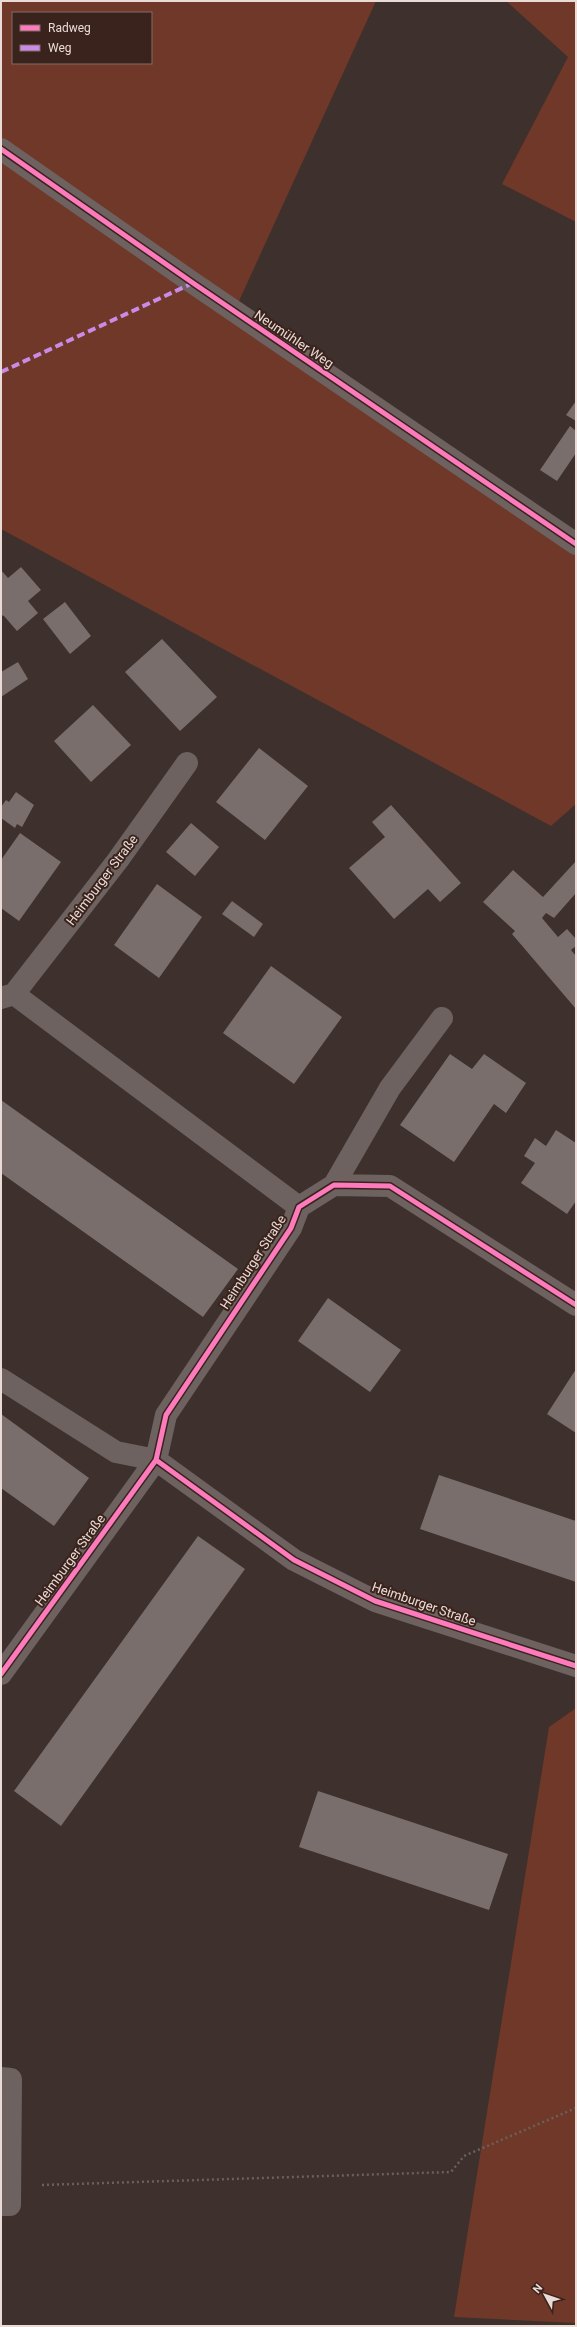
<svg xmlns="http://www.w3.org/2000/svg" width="577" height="2327" font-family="Roboto,sans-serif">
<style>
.green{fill:#6f3828;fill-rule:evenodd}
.building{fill:#796e6b}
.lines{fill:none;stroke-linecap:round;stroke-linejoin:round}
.path{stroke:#6a615f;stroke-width:2.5;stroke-dasharray:2 3;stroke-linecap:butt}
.minor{stroke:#6d625f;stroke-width:22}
.quiet{stroke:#ca8be6;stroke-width:4;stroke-dasharray:8 4;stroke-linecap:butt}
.cycleway-casing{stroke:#3a231c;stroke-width:8}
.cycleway{stroke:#fd7abc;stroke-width:5}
.labels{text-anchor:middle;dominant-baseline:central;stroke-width:4;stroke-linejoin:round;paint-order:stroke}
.street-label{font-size:13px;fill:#ebdbd7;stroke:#3a231c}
</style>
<rect width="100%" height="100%" fill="#3d302d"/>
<!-- green -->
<path class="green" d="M1,1H376L234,312L576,555V804L551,826L1,529ZM13,13H151V63H13Z
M506,1H576V222L502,184L568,57Z
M576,1708V2323L454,2317L549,1727Z"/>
<!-- building -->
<path class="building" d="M576,401V421L566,415Z
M570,426L576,431V453L557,481L540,470Z
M21,567L41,590L28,601L38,613L17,631L4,616L1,615V570L8,578Z
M65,602L91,636L70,654L43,619Z
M162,639L217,697L180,731L125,672Z
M18,662L28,679L1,697V672Z
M93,705L131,745L91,782L54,741Z
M259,748L308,786L265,840L216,802Z
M16,792L34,805L22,827L17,824L15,828L1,818V807L6,800L9,802Z
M391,805L461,883L440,902L428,889L394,919L349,868L385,837L372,822Z
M191,823L219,847L195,876L166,852Z
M20,833L61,862L19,921L1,908V860Z
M576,861V893L554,918L546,913L542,918L558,937L567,929L576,939V946L571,950L576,956V1009L512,934L515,931L483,902L513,870L543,897Z
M157,884L202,917L159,978L114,945Z
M232,901L263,924L254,937L222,914Z
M271,966L342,1017L294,1084L223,1033Z
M450,1054L472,1069L484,1054L526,1083L506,1113L494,1104L454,1162L400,1125Z
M1,1100L238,1269L203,1317L1,1173Z
M556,1130L576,1143V1201L567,1214L521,1183L535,1163L524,1156L535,1138L546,1146Z
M328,1298L401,1350L370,1392L298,1341Z
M576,1369V1433L547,1414Z
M1,1414L89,1478L54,1526L1,1488Z
M439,1475L576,1521V1582L420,1529Z
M198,1536L245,1569L61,1826L14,1791Z
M318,1791L508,1854L489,1910L299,1847Z"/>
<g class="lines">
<!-- path -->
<path class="path" d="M42,2185L451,2172L464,2156L576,2108"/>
<!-- minor -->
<path class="minor" d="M1,149L193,283L576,544
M14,994L118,860L187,763
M1,998L14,994L299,1207
M334,1185L390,1088L442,1018
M1,1379L116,1452L156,1460L294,1560L375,1601L576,1666
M1,1674L156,1460L166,1415L291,1228L299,1207L334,1185L390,1186L576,1305
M1,2078L11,2079L10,2205H1"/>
<!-- quiet -->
<path class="quiet" d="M1,372L193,283"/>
<defs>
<path id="cycleway" d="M1,149L193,283L576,544
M156,1460L294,1560L375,1601L576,1666
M1,1674L156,1460L166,1415L291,1228L299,1207L334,1185L390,1186L576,1305"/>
</defs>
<!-- cycleway casing -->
<use href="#cycleway" class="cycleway-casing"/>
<!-- cycleway -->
<use href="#cycleway" class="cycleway"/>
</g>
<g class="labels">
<!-- street labels -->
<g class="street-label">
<text transform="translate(294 339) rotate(34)">Neumühler Weg</text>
<text transform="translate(102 880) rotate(-53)">Heimburger Straße</text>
<text transform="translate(253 1262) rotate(-57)">Heimburger Straße</text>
<text transform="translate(70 1560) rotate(-54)">Heimburger Straße</text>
<text transform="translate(424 1604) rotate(19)">Heimburger Straße</text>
</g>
</g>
<!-- border -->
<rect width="577" height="2327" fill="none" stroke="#ebdbd7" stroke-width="4"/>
<!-- legend -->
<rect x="12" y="12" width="140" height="52" fill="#3a231c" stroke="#816d67"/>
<rect x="20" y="25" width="20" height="6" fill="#fd7abc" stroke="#816d67"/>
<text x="48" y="32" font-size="12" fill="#ebdbd7">Radweg</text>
<rect x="20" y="45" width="20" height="6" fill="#ca8be6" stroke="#816d67"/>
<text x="48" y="52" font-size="12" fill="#ebdbd7">Weg</text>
<!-- north arrow -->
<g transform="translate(545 2295) rotate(310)" stroke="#3a231c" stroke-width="3" paint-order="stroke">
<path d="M0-3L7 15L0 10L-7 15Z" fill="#ebdbd7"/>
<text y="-6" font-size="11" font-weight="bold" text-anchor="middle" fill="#ebdbd7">N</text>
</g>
</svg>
